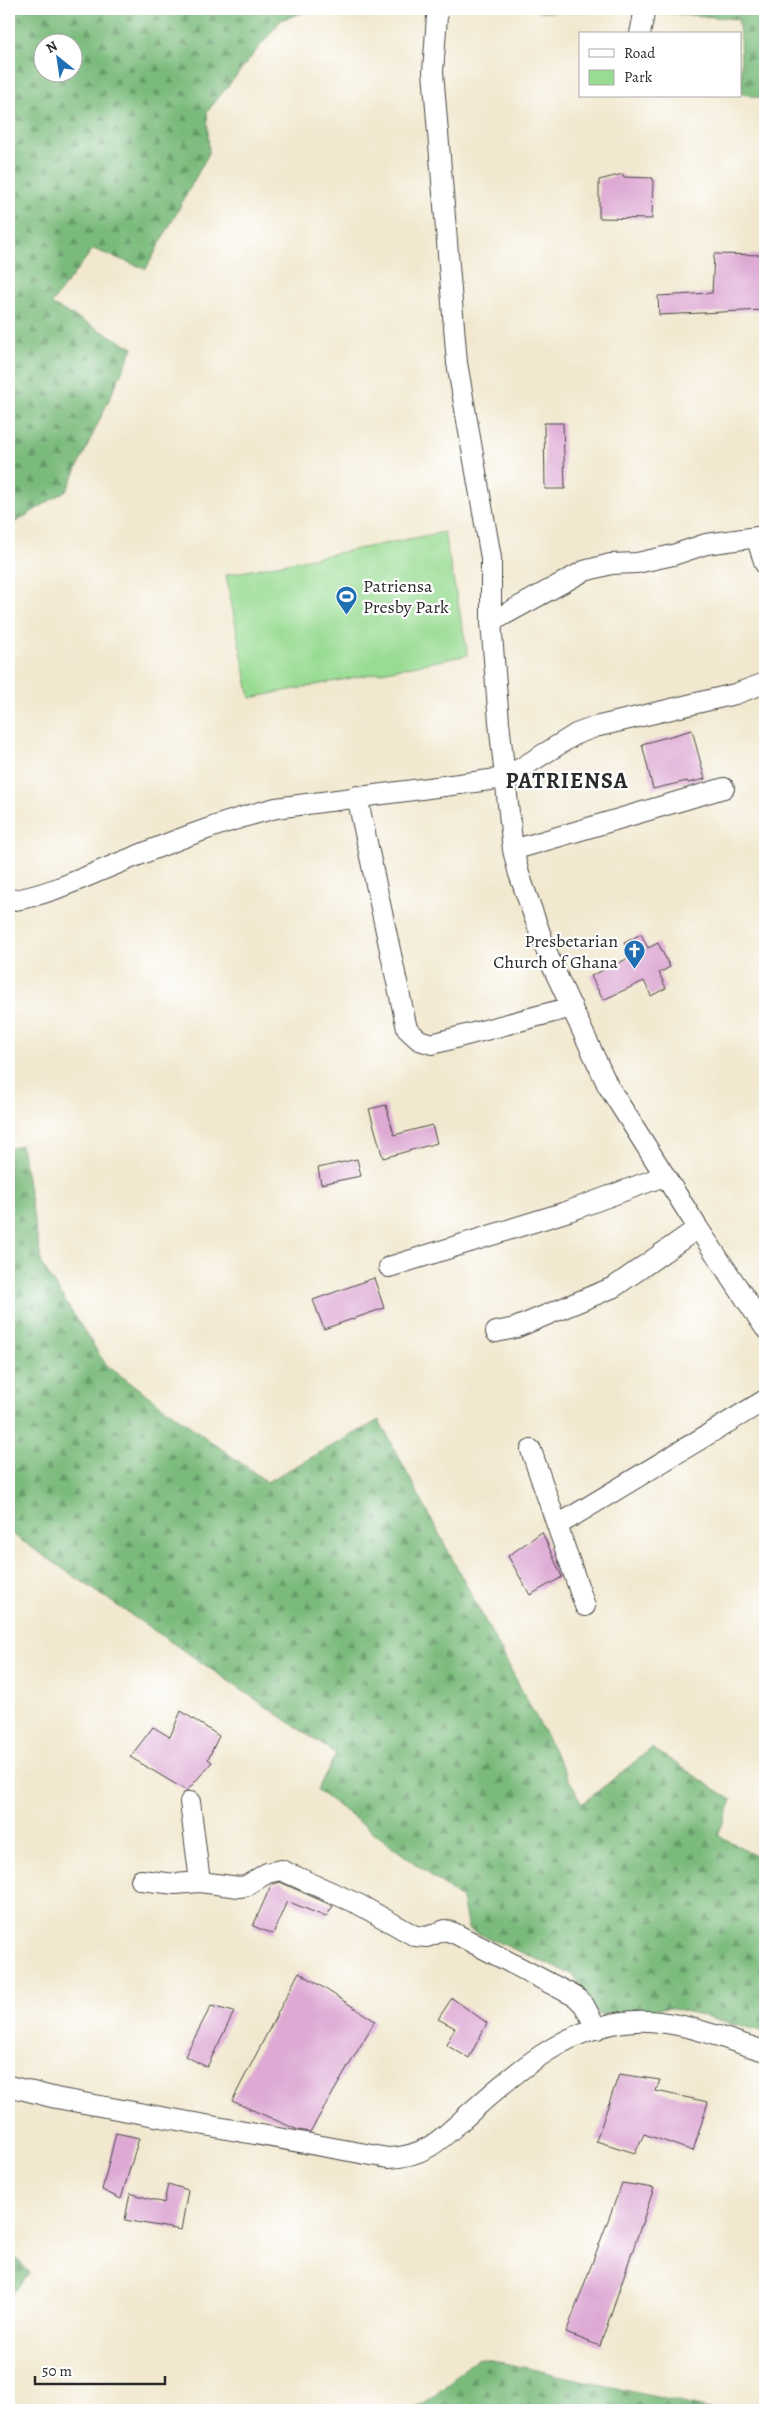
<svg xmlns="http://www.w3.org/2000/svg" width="774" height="2419" font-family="Alegreya,serif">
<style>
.green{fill:#98db92;stroke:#62835e}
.forest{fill:url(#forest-firs);stroke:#527354;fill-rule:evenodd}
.building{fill:#deaad4}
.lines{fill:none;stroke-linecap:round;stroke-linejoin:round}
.minor-casing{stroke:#494744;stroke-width:22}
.minor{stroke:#fff;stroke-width:20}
.labels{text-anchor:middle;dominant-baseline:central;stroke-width:4.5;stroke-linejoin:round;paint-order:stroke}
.poi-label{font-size:18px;fill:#2b2b2b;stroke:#fff;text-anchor:start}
.district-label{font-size:22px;font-weight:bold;letter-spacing:1px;fill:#2b2b2b;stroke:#fff}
</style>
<defs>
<pattern id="forest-firs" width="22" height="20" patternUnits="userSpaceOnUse" patternTransform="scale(1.25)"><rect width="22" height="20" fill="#7abb7c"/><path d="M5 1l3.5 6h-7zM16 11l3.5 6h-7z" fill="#649866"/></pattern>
</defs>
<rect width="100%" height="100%" fill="#fff"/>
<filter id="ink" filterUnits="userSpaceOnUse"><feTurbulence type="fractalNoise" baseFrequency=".02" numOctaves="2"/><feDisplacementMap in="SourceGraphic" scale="10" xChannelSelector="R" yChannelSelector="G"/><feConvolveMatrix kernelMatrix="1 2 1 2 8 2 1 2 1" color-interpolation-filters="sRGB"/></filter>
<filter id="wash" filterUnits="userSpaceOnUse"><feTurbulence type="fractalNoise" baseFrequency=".0096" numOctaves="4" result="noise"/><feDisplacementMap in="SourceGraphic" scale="20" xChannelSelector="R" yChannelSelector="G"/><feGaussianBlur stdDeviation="1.12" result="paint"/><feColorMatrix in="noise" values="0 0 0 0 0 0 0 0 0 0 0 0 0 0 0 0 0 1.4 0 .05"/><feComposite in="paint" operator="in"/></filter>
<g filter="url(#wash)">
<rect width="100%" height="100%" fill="#f1e8cf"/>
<!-- green -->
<path class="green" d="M444,532L468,655L250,698L226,575Z"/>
<!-- forest -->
<path class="forest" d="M9,9H314L281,20L207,112L209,153L146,269L93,249L51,304L133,348L67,490L9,526ZM42,42H72V72H42Z
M531,9H765V99L742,94L740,34L738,19L642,11L541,12Z
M21,1145L42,1265L106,1365L267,1482L379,1420L582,1804L652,1748L732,1800L718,1835L765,1860V2032L670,2007L598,2015L573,1975L468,1929L462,1899L317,1790L336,1754L9,1532V1149Z
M9,2251L30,2273L9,2298Z
M478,2357L714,2410H408L424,2405Z"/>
<g id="blocks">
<!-- building -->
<path class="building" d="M623,174V177L653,178L652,219L599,218V180Z
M714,254L765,255L764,310L659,315L658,296L712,293Z
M544,423H563L565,489H545Z
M692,730L705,779L688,783L687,781L653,789L642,744Z
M641,934L648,948L658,943L670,967L659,973L666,988L651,996L644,981L603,1000L591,976L631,957L624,943Z
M386,1105L394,1135L432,1125L437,1143L383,1158L369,1109Z
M357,1159L361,1176L321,1184L318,1168Z
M374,1278L384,1308L324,1329L313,1300Z
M542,1532L562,1577L530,1595L508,1556Z
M181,1711L219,1736L208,1759L212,1762L187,1791L130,1757L153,1727L170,1737Z
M280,1882L333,1906L326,1917L287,1901L273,1934L253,1926L271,1885Z
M299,1972L375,2021L310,2132L298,2130L232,2101Z
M452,1998L487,2023L469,2058L446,2045L455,2028L438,2019Z
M211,2006L234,2012L207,2067L185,2056Z
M619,2074L660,2080L656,2091L708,2102L693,2151L644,2134L635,2153L596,2141Z
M116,2133L139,2138L121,2199L102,2190Z
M622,2183L654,2188L600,2346L566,2333Z
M168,2184L188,2190L181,2230L125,2220L130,2193L164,2203Z"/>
</g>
</g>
<g filter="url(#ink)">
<use href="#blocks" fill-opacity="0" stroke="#494744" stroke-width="1"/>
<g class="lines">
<defs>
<path id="minor" d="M440,9L437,16L433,72L457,363L491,558V622L499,722L513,850L519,874L550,961L608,1086L698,1228L765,1328
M640,34L645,9
M756,537L765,564
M491,622L584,571L611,564L637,563L673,555L706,544L765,536
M357,796L407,1029L419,1040L432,1044L572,1007
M513,850L724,788
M9,901C50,895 86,876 124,861C173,841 224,821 276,808L505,778L576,734L595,727L735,694L765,683
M389,1267L569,1211L664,1176
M496,1332L515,1328L614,1287L698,1228
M531,1450L585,1606
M558,1525L765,1400
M190,1802L200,1882
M141,1880L175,1884L200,1882L239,1887L246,1886L267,1873L281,1870L360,1905L415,1936L427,1937L445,1930L454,1933L576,1997L584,2005L597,2029
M9,2086L56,2098L388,2158C427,2157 443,2137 471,2112C519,2068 578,2018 648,2021C688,2023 727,2040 765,2051"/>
</defs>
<!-- minor casing -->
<use href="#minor" class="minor-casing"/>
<!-- minor -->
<use href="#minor" class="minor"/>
</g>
</g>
<!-- icons -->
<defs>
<symbol id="stadium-pin" viewBox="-11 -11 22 30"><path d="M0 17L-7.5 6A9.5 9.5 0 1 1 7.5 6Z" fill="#1f6fb2" stroke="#fff"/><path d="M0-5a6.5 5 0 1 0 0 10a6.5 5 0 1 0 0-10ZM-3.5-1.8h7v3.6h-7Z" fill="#fff"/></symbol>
<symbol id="church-pin" viewBox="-11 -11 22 30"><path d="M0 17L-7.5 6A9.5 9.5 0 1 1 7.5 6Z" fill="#1f6fb2" stroke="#fff"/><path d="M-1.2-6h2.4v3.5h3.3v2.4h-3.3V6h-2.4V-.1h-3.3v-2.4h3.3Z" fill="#fff"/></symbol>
</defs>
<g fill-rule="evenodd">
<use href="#stadium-pin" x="334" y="584" width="25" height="34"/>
<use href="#church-pin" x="622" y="938" width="25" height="34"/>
</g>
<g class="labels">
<!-- poi labels -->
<g class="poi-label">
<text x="363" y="586">Patriensa<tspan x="363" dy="21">Presby Park</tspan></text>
<text x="618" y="941" text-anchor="end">Presbetarian<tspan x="618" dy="21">Church of Ghana</tspan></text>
</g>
<!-- district labels -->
<g class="district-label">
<text x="567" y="781">PATRIENSA</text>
</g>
</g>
<!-- margin -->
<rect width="774" height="2419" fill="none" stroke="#fff" stroke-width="30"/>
<!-- legend -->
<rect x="579" y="32" width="162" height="65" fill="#ffffff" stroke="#aaaaaa"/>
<rect x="589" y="49" width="25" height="8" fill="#ffffff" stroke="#aaaaaa"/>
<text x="624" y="58" font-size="15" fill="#2b2b2b">Road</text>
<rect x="589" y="70" width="25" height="15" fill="#98db92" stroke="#aaaaaa"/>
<text x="624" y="82" font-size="15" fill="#2b2b2b">Park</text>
<!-- north arrow -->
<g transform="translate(58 58) rotate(330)"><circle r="24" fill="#ffffff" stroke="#aaaaaa"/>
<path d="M0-4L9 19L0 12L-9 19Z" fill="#1f6fb2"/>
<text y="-8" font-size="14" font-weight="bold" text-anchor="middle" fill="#2b2b2b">N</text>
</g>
<!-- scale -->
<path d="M35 2376v8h130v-8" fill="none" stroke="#2b2b2b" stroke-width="2.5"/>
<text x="42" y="2376" font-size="15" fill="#2b2b2b" stroke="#ffffff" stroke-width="4" paint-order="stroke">50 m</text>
</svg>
